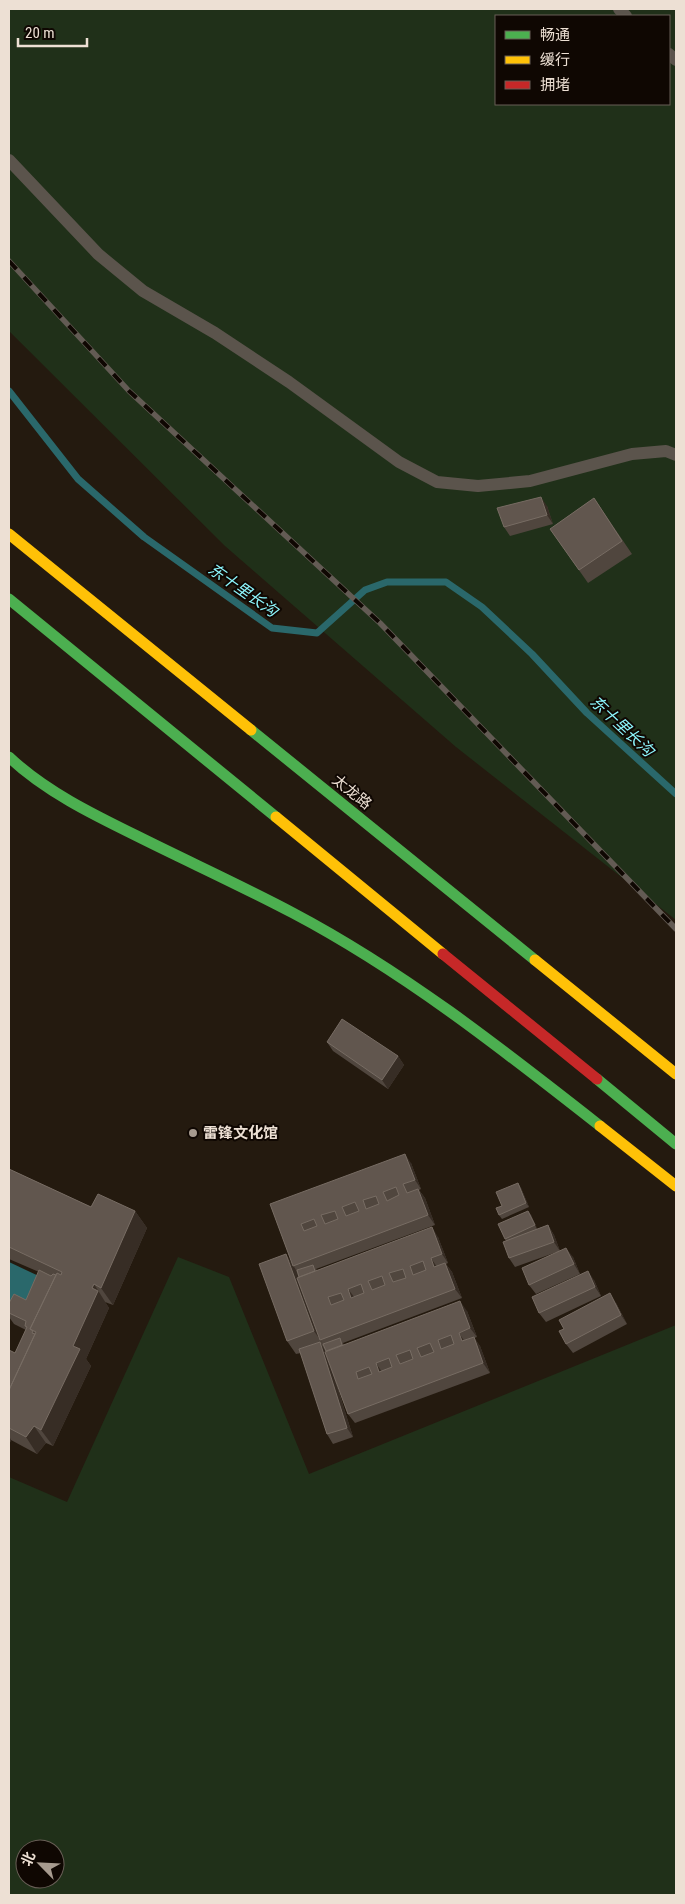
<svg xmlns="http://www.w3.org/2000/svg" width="685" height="1904" font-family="'Roboto Condensed','Noto Sans SC',sans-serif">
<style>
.green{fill:#203019;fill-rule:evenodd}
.water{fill:#2a686b}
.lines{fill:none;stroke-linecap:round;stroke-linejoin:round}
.stream{stroke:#2a686b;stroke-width:7}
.lane{stroke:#5b544c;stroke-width:12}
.fast{stroke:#4caf50;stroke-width:11}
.slow{stroke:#ffc107;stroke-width:11}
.jam{stroke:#c62828;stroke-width:11}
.rail-casing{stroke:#635b54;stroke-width:5.5}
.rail{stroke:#0f0702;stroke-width:4;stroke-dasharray:11;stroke-linecap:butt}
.wall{fill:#50463e}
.shaded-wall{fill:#372d25}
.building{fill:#61564e;stroke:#776c63;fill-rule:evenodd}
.poi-dot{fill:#a79b8f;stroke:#0f0702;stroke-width:2}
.labels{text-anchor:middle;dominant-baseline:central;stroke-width:4;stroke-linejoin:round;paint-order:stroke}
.street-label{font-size:15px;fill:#ede0d4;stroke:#0f0702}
.poi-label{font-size:15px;font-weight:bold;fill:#ede0d4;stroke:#0f0702;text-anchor:start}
.water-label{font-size:16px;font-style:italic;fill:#8ef8ff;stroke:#0f0702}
</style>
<rect width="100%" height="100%" fill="#241a0f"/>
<!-- green -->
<path class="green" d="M9,9H676V920L456,747L225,546L9,331ZM496,16H669V104H496Z
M178,1257L229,1277L309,1474L676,1325V1895H9V1477L67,1502ZM25,1849H55V1879H25Z"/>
<!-- water -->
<path class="water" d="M9,1262L62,1287L9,1313Z"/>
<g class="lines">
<!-- stream -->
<path class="stream" d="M9,391L78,479L144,537L272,628L317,633L365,590L387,582H446L482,607L532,654L587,713L676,794"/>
<!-- lane -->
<path class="lane" d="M619,9L626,16
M669,54L676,60
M9,160L98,254L143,291L215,333L289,382L399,462L437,482L478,486L530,481L632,454L666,451L676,455"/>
<!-- fast -->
<path class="fast" d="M9,599L276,817
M251,730L535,960
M9,757C45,791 92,814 137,836C189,862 242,886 293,913C403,971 502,1049 600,1126
M597,1079L676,1144"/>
<!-- slow -->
<path class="slow" d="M9,534L251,730
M276,817L443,954
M535,960L676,1074
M600,1126L676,1186"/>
<!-- jam -->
<path class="jam" d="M443,954L597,1079"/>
<defs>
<path id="rail" d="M9,261L129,391L380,623L676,929"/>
</defs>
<!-- rail casing -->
<use href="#rail" class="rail-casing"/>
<!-- rail -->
<use href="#rail" class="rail"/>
</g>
<!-- wall -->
<path class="wall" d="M594,498L632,554L588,583L550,529Z
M547,506L553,524L510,536L504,527Z
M327,1042L398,1056L404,1065L388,1089L333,1051Z
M411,1163L421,1189L419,1190L425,1198L435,1225L316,1269L317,1270L438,1237L448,1263L446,1264L452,1272L462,1298L343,1343L344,1345L467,1311L477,1337L474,1338L480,1346L490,1373L355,1423L348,1414L334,1376L353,1437L333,1444L327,1434L301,1353L296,1354L287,1341L292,1263L270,1204Z
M9,1169L91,1207L135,1211L147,1228L113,1305L105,1302L109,1308L86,1359L91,1366L53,1446L46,1443L37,1454L11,1440L9,1445V1350L15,1353L26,1330L14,1324L9,1317V1303L26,1300L39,1272L9,1259Z
M518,1183L521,1188L529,1207L502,1219L499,1215L502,1206Z
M528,1211L531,1215L537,1229L548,1225L554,1235L560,1251L573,1257L580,1274L536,1294L529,1285L557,1252L515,1267L509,1258L506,1241L505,1239Z
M594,1280L601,1296L546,1322L539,1313Z
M616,1303L627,1324L573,1353L566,1344Z"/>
<!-- shaded-wall -->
<path class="shaded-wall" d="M541,497L547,506L553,524L547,515Z
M398,1056L404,1065L388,1089L382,1080Z
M405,1154L411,1163L421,1189L415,1180Z
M518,1183L521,1188L529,1207L526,1203Z
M418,1189L425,1198L435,1225L428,1215Z
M135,1211L147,1228L113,1305L101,1288Z
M528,1211L531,1215L538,1230L535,1225Z
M548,1225L554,1235L560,1251L554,1242Z
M432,1227L438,1237L448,1263L442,1254Z
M566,1248L573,1257L580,1274L574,1264Z
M286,1254L296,1270L322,1339L320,1340L323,1344L314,1331Z
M431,1258L437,1267H434Z
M445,1263L452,1272L462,1298L455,1289Z
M588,1271L594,1280L601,1296L595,1287Z
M94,1284L109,1308L86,1359L91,1366L53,1446L41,1430L73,1346Z
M348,1289L355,1298H351Z
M610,1293L616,1303L627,1324L621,1315Z
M460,1301L467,1311L477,1337L470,1328Z
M459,1333L465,1342L462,1341Z
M474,1337L480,1346L490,1373L483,1363Z
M320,1342L326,1352L353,1437L347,1428Z
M376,1363L382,1372H379Z
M34,1426L46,1443L37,1454L26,1437Z
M9,1436L11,1440L9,1445Z"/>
<!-- building -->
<path class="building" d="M541,497L547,515L504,527L497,508Z
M594,498L622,541L579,570L550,529Z
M342,1019L398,1056L382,1080L327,1042Z
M405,1154L415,1180L403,1184L407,1193L418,1189L428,1215L293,1266L270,1204ZM396,1187L399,1195L387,1201L383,1192ZM376,1196L379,1204L366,1209L363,1200ZM355,1202L359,1211L346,1216L342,1207ZM335,1211L338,1219L325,1224L321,1215ZM314,1219L317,1226L304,1231L301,1224Z
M9,1169L91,1207L98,1194L135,1211L101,1288L94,1284L92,1288L98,1291L73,1346L80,1349L41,1430L34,1426L26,1437L9,1428V1390L36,1332L30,1329L57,1273L61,1275L62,1272L9,1247Z
M518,1183L526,1203L499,1215L496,1208L502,1206L496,1192Z
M528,1211L535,1225L505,1239L498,1224Z
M548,1225L554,1242L509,1258L503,1242Z
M432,1227L442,1254L431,1258L434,1267L445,1263L455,1289L320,1340L297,1278ZM423,1261L426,1270L413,1275L410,1266ZM403,1269L406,1278L393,1282L389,1273ZM382,1276L385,1285L372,1290L368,1281ZM361,1284L364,1293L351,1298L348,1289ZM341,1293L344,1300L331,1305L328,1297Z
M566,1248L574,1264L529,1285L522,1268Z
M286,1254L314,1331L287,1341L259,1264Z
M313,1265L315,1271L299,1277L297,1270Z
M39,1270L51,1276L53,1274L56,1275L30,1329L33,1331L32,1333L35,1334L9,1390V1350L15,1353L27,1327L25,1326L26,1321L9,1313V1303L14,1294L26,1300Z
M588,1271L595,1287L539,1313L532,1297Z
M610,1293L621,1315L566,1344L559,1331L564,1329L559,1320Z
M460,1301L470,1328L459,1333L462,1341L474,1337L483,1363L348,1414L325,1352ZM451,1335L454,1344L441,1349L438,1340ZM430,1343L434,1352L421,1357L417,1348ZM410,1350L413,1359L400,1364L396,1355ZM389,1358L392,1367L379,1372L376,1363ZM369,1367L372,1374L358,1379L356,1372Z
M340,1338L342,1345L326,1351L323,1344Z
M320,1342L347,1428L327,1434L299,1349Z"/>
<!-- markers -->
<circle class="poi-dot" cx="193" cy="1133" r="5"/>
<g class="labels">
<!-- street labels -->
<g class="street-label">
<text transform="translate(352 792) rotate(39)">太龙路</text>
</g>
<!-- poi labels -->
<g class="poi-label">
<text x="203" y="1133">雷锋文化馆</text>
</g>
<!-- water labels -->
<g class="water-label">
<text transform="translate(243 590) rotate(35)">东十里长沟</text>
<text transform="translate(622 726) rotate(43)">东十里长沟</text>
</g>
</g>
<!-- border -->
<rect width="685" height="1904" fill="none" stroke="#ede0d4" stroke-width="20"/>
<!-- legend -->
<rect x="495" y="15" width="175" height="90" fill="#0f0702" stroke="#685e56"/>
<rect x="505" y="31" width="25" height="8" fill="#4caf50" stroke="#685e56"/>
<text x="540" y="40" font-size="15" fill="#ede0d4">畅通</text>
<rect x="505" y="56" width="25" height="8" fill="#ffc107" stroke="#685e56"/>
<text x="540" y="65" font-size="15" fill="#ede0d4">缓行</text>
<rect x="505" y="81" width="25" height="8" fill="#c62828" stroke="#685e56"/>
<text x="540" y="90" font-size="15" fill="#ede0d4">拥堵</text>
<!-- north arrow -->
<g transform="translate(40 1864) rotate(294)"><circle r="24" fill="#0f0702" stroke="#685e56"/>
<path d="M0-4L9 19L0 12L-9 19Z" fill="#a79b8f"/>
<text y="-8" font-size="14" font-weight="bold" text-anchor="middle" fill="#ede0d4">北</text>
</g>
<!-- scale -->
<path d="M18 38v8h69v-8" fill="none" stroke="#ede0d4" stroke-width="2.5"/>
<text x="25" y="38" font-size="15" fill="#ede0d4" stroke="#0f0702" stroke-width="4" paint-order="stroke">20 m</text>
</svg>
